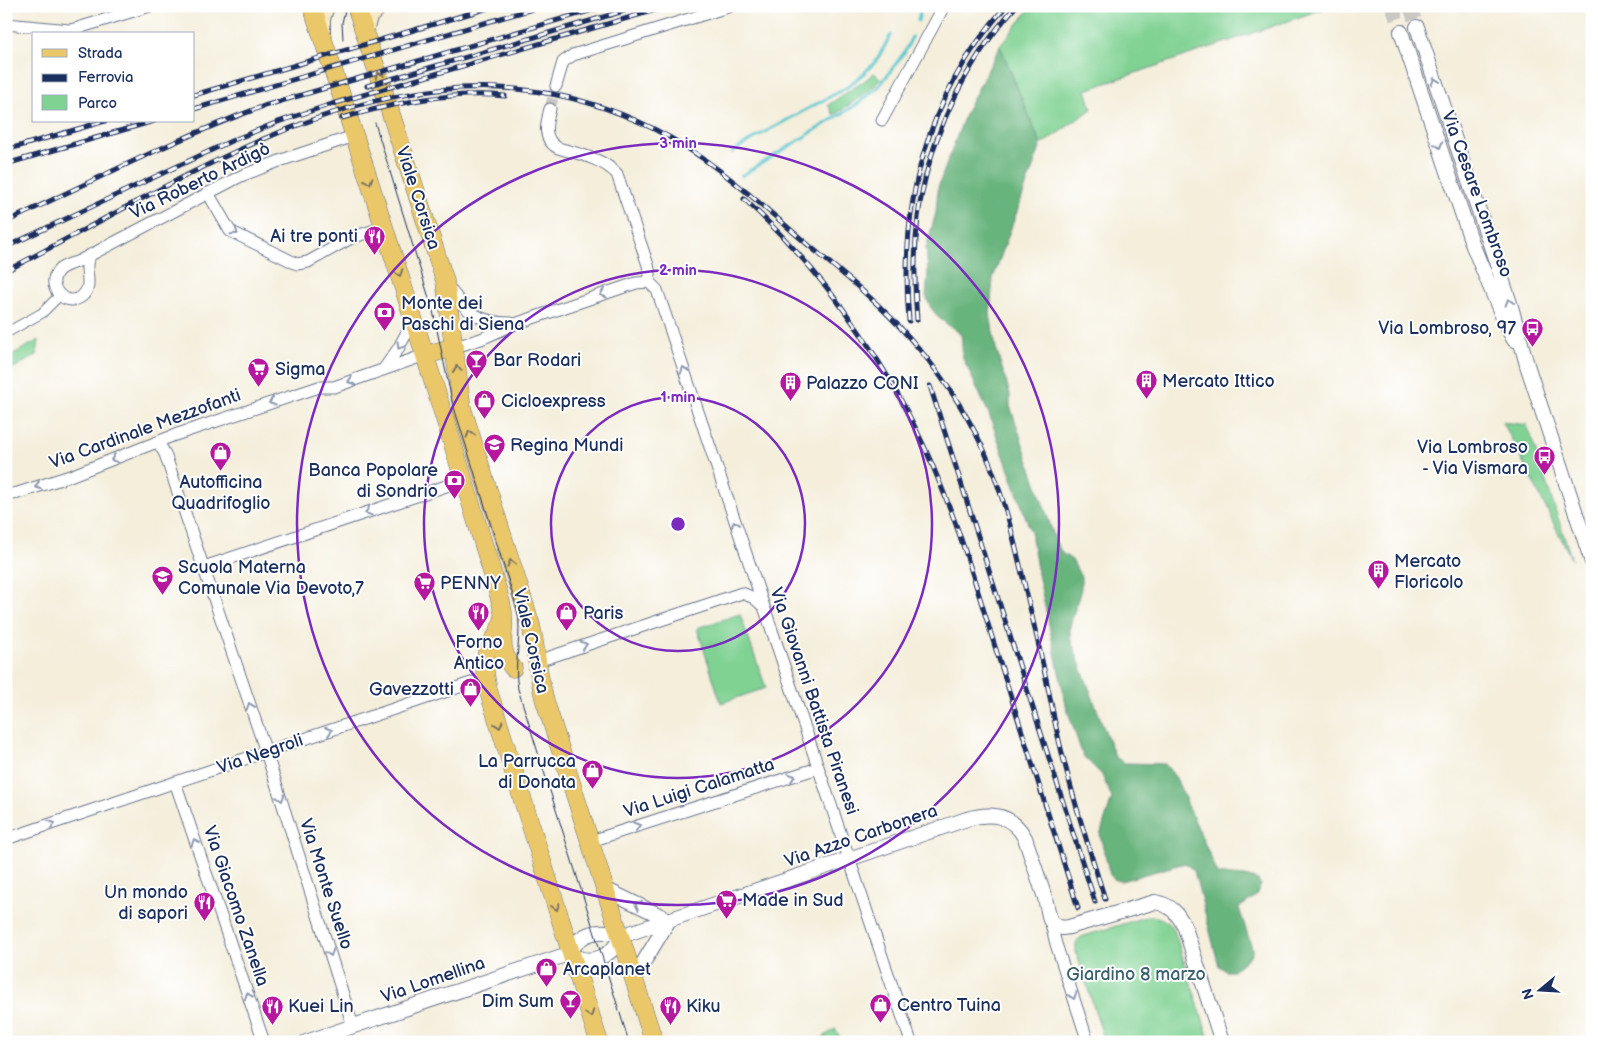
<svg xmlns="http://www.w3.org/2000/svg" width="1598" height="1048" font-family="'Balsamiq Sans',sans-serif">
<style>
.green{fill:#80d293;stroke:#4e8078}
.forest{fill:#68b47d;stroke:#42726e}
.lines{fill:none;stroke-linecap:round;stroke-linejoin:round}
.stream{stroke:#58c6cd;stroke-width:3}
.minor-tunnel{stroke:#c9c8c2;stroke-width:11;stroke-dasharray:11 5.5;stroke-linecap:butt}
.tertiary-tunnel{stroke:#c9c8c2;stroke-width:14;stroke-dasharray:14 7;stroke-linecap:butt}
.pedestrian-casing{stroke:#67728a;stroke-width:11}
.minor-casing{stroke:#67728a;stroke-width:13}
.tertiary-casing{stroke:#67728a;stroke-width:16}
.secondary-casing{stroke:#67728a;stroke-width:18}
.primary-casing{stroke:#67728a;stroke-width:19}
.pedestrian{stroke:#fff;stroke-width:9}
.minor{stroke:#fff;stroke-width:11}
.tertiary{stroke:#fff;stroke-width:14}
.secondary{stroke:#f7e9c3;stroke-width:16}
.primary{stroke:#eac769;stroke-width:18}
.tram{stroke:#1b2f5e;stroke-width:1}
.rail-casing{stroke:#1b2f5e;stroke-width:5}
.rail{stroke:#fff;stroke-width:3;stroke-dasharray:9;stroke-linecap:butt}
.oneway{stroke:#787363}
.oneway2{stroke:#8d97ae}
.ring{fill:none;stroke:#7b2cbf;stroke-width:2.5}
.labels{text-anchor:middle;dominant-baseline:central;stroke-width:4;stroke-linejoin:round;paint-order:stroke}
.street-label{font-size:18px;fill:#1b2f5e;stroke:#fff}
.poi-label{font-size:18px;fill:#1b2f5e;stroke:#fff;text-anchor:start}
.park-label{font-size:18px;fill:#39606e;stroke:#fff}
.centre{fill:#7b2cbf;stroke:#fff;stroke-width:2.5}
.ring-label{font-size:15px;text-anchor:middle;font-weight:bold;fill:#7b2cbf;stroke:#fff;stroke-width:4;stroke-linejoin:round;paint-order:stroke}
</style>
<rect width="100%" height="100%" fill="#fff"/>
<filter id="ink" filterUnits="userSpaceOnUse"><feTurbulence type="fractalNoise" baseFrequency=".02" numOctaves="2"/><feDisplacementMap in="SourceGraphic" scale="10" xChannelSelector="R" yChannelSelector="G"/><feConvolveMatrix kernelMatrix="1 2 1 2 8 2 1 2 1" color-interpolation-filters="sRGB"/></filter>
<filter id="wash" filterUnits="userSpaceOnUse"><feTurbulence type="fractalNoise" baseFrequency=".0096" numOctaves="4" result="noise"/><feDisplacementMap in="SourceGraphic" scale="20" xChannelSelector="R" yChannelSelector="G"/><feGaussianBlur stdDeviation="1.12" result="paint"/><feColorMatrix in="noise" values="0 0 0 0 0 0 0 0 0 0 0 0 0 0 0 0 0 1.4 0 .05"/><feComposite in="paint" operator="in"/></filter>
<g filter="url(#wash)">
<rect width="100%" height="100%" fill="#f4eedb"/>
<!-- green -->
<path class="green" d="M1032,6H1332L1086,90L1092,109L1041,145L1000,46Z
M874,73L881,79L868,92L834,115L828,105L864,81Z
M39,340L37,355L6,372V358Z
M1503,422L1527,425L1572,560Z
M740,614L766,688L721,703L697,628Z
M1148,916C1160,916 1166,920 1174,930L1210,1042H1105L1076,952V943L1081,937Z
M835,1029L843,1042H816Z"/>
<!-- forest -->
<path class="forest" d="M1000,46L1041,145L993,278L990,314L996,349L1010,394V406L1056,542L1062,553L1072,560L1081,577V589L1070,626V638L1115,757L1125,763L1165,764L1176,778L1218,874L1245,876L1258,880L1261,885L1256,896L1239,908L1252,948V954L1233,971H1226L1219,966L1194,871L1185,863L1121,881L1115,880L1110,875L1100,835L1112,798L1102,775L1083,756L1067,709L1037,569L1031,532L989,414L963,358L961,334L940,319L931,308L926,296L928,272L926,248L936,213L938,187L966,112Z"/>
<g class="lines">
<!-- stream -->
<path class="stream" d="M918,21L921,6
M732,152L765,132L846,88L864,73L876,61L891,35
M741,176L859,103L880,85L904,53L912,37"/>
</g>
</g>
<g filter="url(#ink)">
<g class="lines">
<!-- minor-tunnel -->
<path class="minor-tunnel" d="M550,109L556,86"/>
<!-- tertiary-tunnel -->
<path class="tertiary-tunnel" d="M1392,6L1401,32
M1410,6L1417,27"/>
<defs>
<path id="pedestrian" d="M6,333L42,313L60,295"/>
<path id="minor" d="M6,24L70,30L78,28L150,6
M556,86L563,62L573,55L731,6
M550,109C546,124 542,139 558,148C578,154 602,158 617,174L648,265L650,274L649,282
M882,120L944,6
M208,193L230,231L297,264L308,262L351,238L384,227
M92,254C79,266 97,286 81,297C65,308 45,286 58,271C63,265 72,264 79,261L241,176L282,160L354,136
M649,282L657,290L911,1042
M447,285C465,311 478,323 511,323
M455,347L481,339L515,324L636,283L649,282
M383,370L398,349L414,319
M158,442L165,454L266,752L353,1026
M6,495L18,493L70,476L175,435L319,387H334L425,355
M204,567L464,480
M538,661L742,593L754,598L762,605
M175,782L264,1042
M6,839L486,678
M591,841L818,768
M1050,920L1056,944L1088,1042
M6,1040L7,1042"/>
<path id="tertiary" d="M1417,27L1510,303L1527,365L1592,562
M1401,32L1473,246L1506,325L1514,340
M607,890L669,920
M621,936L967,819C991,812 1012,814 1025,838L1045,898L1050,920L1057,926L1062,928L1069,927L1155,902C1171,905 1178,913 1185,928L1222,1042
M571,953C589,968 613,956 621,936
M634,978L669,920
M306,1042L571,953C578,931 603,928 621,936"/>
<path id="secondary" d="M365,31L369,17L380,6
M322,33V19L326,6"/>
<path id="primary" d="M312,6C371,185 429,365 484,546C490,566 497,586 502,607C508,631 494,644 513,668
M356,6L445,281L462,408L531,625C536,649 538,674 544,698L654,1042
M425,355L455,347
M501,625C499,633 494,639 490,646C482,662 485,677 489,693L599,1042"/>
</defs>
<!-- pedestrian casing -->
<use href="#pedestrian" class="pedestrian-casing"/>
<!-- minor casing -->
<use href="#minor" class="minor-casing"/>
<!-- tertiary casing -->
<use href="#tertiary" class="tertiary-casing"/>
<!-- secondary casing -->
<use href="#secondary" class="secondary-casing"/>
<!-- primary casing -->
<use href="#primary" class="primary-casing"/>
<!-- pedestrian -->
<use href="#pedestrian" class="pedestrian"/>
<!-- minor -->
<use href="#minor" class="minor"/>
<!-- tertiary -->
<use href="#tertiary" class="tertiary"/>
<!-- secondary -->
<use href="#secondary" class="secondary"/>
<!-- primary -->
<use href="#primary" class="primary"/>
<!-- tram -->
<path class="tram" d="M343,39L342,23L346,6
M375,123L433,311L452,401L517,608C523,635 513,662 518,689L629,1042"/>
<defs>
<path id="rail" d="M367,86L641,6
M194,95L495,6
M194,109L542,6
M342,118C395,103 450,91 505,96
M6,150L105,121
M6,164L154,121
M744,199C830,277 898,377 941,486C964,541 980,600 998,656C1025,740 1052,824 1078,908
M6,222C91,182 175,138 264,106L606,6
M6,247L231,141L278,122L332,104L669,6
M6,271C52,247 98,222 143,198C306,111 474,39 654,129C706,155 749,194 792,231C831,265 873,296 907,335C938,369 964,408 984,450C1004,495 1015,543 1026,591C1036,633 1046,675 1054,718C1067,780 1086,839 1105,899
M917,320C914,285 914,251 918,217C928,140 964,64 1016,6
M909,321C899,202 926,97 1006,6
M930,386L1095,902"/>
</defs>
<!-- rail casing -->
<use href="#rail" class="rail-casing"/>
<!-- rail -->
<use href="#rail" class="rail"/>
</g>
<!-- one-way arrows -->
<defs><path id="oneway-chevron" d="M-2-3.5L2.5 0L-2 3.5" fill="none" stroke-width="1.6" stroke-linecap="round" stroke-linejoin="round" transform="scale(1.25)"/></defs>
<g class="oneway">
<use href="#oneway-chevron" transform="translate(379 75) rotate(-108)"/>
<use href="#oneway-chevron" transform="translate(369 181) rotate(72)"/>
<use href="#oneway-chevron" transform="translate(399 273) rotate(72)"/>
<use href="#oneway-chevron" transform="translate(457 369) rotate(-96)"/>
<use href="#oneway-chevron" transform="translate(470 434) rotate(-107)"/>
<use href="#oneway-chevron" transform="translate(511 563) rotate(-108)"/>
<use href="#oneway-chevron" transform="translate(499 725) rotate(73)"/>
<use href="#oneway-chevron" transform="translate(556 907) rotate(72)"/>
<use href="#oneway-chevron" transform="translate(590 1014) rotate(72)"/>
</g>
<g class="oneway2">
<use href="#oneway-chevron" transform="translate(1435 81) rotate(-109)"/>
<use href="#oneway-chevron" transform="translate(1439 145) rotate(71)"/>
<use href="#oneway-chevron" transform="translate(235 232) rotate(34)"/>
<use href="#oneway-chevron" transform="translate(603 294) rotate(161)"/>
<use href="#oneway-chevron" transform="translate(1509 302) rotate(-107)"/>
<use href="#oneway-chevron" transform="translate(400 346) rotate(122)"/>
<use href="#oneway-chevron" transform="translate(684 370) rotate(-109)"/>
<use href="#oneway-chevron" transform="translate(351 381) rotate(162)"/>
<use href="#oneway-chevron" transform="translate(272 402) rotate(162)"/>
<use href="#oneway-chevron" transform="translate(114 459) rotate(159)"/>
<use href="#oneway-chevron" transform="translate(38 486) rotate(162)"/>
<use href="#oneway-chevron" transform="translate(368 512) rotate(162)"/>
<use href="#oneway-chevron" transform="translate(735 524) rotate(-109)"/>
<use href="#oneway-chevron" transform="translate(584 645) rotate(-18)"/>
<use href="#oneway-chevron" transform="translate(250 706) rotate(-109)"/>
<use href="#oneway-chevron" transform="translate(329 731) rotate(-19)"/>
<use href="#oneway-chevron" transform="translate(792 777) rotate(-18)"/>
<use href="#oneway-chevron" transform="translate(281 798) rotate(72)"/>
<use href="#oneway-chevron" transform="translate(52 824) rotate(-19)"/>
<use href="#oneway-chevron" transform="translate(637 826) rotate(-18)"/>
<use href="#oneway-chevron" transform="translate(195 842) rotate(-109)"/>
<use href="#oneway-chevron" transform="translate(638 905) rotate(-155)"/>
<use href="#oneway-chevron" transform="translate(330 953) rotate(72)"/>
<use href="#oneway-chevron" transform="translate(248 996) rotate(-109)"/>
<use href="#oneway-chevron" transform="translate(1073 996) rotate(72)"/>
</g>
</g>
<!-- distance rings -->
<g class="ring">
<circle cx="678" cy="524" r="127"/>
<circle cx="678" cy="524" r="254"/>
<circle cx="678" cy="524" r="381"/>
</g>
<!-- icons -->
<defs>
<symbol id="restaurant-pin" viewBox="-11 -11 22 30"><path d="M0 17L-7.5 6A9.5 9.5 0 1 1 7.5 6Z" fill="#b5179e" stroke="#fff"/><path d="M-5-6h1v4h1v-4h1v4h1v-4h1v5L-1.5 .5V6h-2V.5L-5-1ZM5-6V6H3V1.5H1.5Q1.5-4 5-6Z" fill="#fff"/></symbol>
<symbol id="bank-pin" viewBox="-11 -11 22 30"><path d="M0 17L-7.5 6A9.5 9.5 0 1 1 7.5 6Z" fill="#b5179e" stroke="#fff"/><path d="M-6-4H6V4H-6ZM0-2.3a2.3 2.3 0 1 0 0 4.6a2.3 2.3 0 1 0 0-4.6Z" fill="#fff"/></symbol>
<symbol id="bus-pin" viewBox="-11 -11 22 30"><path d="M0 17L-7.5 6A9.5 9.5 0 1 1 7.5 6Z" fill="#b5179e" stroke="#fff"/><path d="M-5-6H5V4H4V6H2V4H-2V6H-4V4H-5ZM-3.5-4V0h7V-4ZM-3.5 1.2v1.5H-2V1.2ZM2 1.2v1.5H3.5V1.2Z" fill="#fff"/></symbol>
<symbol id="bar-pin" viewBox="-11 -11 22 30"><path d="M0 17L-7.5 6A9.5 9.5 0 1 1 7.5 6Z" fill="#b5179e" stroke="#fff"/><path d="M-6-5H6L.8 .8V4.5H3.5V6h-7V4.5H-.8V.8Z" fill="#fff"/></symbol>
<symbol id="supermarket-pin" viewBox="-11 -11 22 30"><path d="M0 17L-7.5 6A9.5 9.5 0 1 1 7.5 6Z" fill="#b5179e" stroke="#fff"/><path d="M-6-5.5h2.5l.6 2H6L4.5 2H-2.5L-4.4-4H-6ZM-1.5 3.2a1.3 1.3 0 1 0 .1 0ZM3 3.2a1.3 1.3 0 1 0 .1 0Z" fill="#fff"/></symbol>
<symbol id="building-pin" viewBox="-11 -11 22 30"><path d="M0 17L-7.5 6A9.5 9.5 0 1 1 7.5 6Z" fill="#b5179e" stroke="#fff"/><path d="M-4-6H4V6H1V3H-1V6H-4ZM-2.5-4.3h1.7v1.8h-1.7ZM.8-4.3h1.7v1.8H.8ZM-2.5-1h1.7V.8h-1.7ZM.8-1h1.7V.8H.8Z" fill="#fff"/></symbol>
<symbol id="shop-pin" viewBox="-11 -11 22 30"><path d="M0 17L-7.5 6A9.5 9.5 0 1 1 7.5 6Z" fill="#b5179e" stroke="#fff"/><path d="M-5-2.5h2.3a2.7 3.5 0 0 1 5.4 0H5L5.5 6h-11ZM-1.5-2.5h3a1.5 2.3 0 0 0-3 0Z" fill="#fff"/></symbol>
<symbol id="school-pin" viewBox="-11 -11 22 30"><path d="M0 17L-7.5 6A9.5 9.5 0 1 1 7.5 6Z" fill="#b5179e" stroke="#fff"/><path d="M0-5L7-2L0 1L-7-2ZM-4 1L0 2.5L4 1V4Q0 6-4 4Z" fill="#fff"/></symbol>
</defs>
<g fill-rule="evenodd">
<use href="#restaurant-pin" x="362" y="224" width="25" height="34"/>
<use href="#bank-pin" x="372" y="300" width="25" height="34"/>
<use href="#bus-pin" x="1520" y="316" width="25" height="34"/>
<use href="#bar-pin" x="464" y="348" width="25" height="34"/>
<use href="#supermarket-pin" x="246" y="356" width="25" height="34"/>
<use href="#building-pin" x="1134" y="368" width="25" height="34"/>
<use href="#building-pin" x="778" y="370" width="25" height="34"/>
<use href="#shop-pin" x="472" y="388" width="25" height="34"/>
<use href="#school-pin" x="482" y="432" width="25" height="34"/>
<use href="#shop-pin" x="208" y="440" width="25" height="34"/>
<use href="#bus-pin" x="1532" y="444" width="25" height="34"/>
<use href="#bank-pin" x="442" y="468" width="25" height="34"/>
<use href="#building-pin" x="1366" y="558" width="25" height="34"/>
<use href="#school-pin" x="150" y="564" width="25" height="34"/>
<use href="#supermarket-pin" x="412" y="570" width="25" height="34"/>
<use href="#restaurant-pin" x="466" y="600" width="25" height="34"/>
<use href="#shop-pin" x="554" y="600" width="25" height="34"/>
<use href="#shop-pin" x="458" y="676" width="25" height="34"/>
<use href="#shop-pin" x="580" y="758" width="25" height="34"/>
<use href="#supermarket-pin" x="714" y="888" width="25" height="34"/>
<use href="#restaurant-pin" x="192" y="890" width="25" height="34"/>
<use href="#shop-pin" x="534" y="956" width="25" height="34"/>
<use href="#bar-pin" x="558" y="988" width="25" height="34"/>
<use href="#shop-pin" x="868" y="992" width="25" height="34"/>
<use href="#restaurant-pin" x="260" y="994" width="25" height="34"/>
<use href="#restaurant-pin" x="658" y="994" width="25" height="34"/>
</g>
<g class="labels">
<!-- street labels -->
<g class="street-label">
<text transform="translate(200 181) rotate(-26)">Via Roberto Ardigò</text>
<text transform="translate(1477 194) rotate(70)">Via Cesare Lombroso</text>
<text transform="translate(418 198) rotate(72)">Viale Corsica</text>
<text transform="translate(145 429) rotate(-20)">Via Cardinale Mezzofanti</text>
<text transform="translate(531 641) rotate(77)">Viale Corsica</text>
<text transform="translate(814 701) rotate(71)">Via Giovanni Battista Piranesi</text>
<text transform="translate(260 754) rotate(-19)">Via Negroli</text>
<text transform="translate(699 788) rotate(-18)">Via Luigi Calamatta</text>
<text transform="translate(861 836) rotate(-19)">Via Azzo Carbonera</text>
<text transform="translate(326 884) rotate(72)">Via Monte Suello</text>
<text transform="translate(236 906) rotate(71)">Via Giacomo Zanella</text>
<text transform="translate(433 980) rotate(-19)">Via Lomellina</text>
</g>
<!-- poi labels -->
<g class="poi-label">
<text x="358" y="236" text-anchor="end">Ai tre ponti</text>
<text x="401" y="303">Monte dei<tspan x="401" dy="21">Paschi di Siena</tspan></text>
<text x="1516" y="328" text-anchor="end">Via Lombroso, 97</text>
<text x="493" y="360">Bar Rodari</text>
<text x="275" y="369">Sigma</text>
<text x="1162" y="381">Mercato Ittico</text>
<text x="806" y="383">Palazzo CONI</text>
<text x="501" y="401">Cicloexpress</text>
<text x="510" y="445">Regina Mundi</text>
<text x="1528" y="447" text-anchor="end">Via Lombroso<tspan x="1528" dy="21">- Via Vismara</tspan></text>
<text x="438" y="470" text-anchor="end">Banca Popolare<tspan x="438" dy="21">di Sondrio</tspan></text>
<text x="221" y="482" text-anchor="middle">Autofficina<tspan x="221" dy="21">Quadrifoglio</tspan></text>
<text x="1394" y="561">Mercato<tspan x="1394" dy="21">Floricolo</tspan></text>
<text x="178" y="567">Scuola Materna<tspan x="178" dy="21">Comunale Via Devoto,7</tspan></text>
<text x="440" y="583">PENNY</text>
<text x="583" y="613">Paris</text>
<text x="479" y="642" text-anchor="middle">Forno<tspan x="479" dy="21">Antico</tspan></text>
<text x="454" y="689" text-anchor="end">Gavezzotti</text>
<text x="576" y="761" text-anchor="end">La Parrucca<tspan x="576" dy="21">di Donata</tspan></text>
<text x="188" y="892" text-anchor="end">Un mondo<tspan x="188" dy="21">di sapori</tspan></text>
<text x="742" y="900">Made in Sud</text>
<text x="563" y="969">Arcaplanet</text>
<text x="554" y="1001" text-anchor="end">Dim Sum</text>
<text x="897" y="1005">Centro Tuina</text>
<text x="288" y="1006">Kuei Lin</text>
<text x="686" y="1006">Kiku</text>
</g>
<!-- park labels -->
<g class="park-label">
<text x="1136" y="974">Giardino 8 marzo</text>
</g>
</g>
<circle cx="678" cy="524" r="8" class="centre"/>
<g class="ring-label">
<text x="678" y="148">3 min</text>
<text x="678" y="275">2 min</text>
<text x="678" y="402">1 min</text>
</g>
<!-- margin -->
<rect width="1598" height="1048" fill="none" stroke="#fff" stroke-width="25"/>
<!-- legend -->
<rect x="32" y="32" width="162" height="90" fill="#ffffff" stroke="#a4acbf"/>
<rect x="42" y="49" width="25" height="8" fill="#eac769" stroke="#a4acbf"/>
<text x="78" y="58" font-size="15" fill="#1b2f5e">Strada</text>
<rect x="42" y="74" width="25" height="8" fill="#1b2f5e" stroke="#a4acbf"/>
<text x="78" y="82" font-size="15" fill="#1b2f5e">Ferrovia</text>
<rect x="42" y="95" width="25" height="15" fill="#80d293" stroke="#a4acbf"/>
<text x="78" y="108" font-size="15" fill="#1b2f5e">Parco</text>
<!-- north arrow -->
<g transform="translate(1540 990) rotate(252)" stroke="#ffffff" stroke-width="4" paint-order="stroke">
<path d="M0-4L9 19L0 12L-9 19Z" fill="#1b2f5e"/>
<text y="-8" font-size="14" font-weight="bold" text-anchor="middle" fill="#1b2f5e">N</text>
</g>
</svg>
